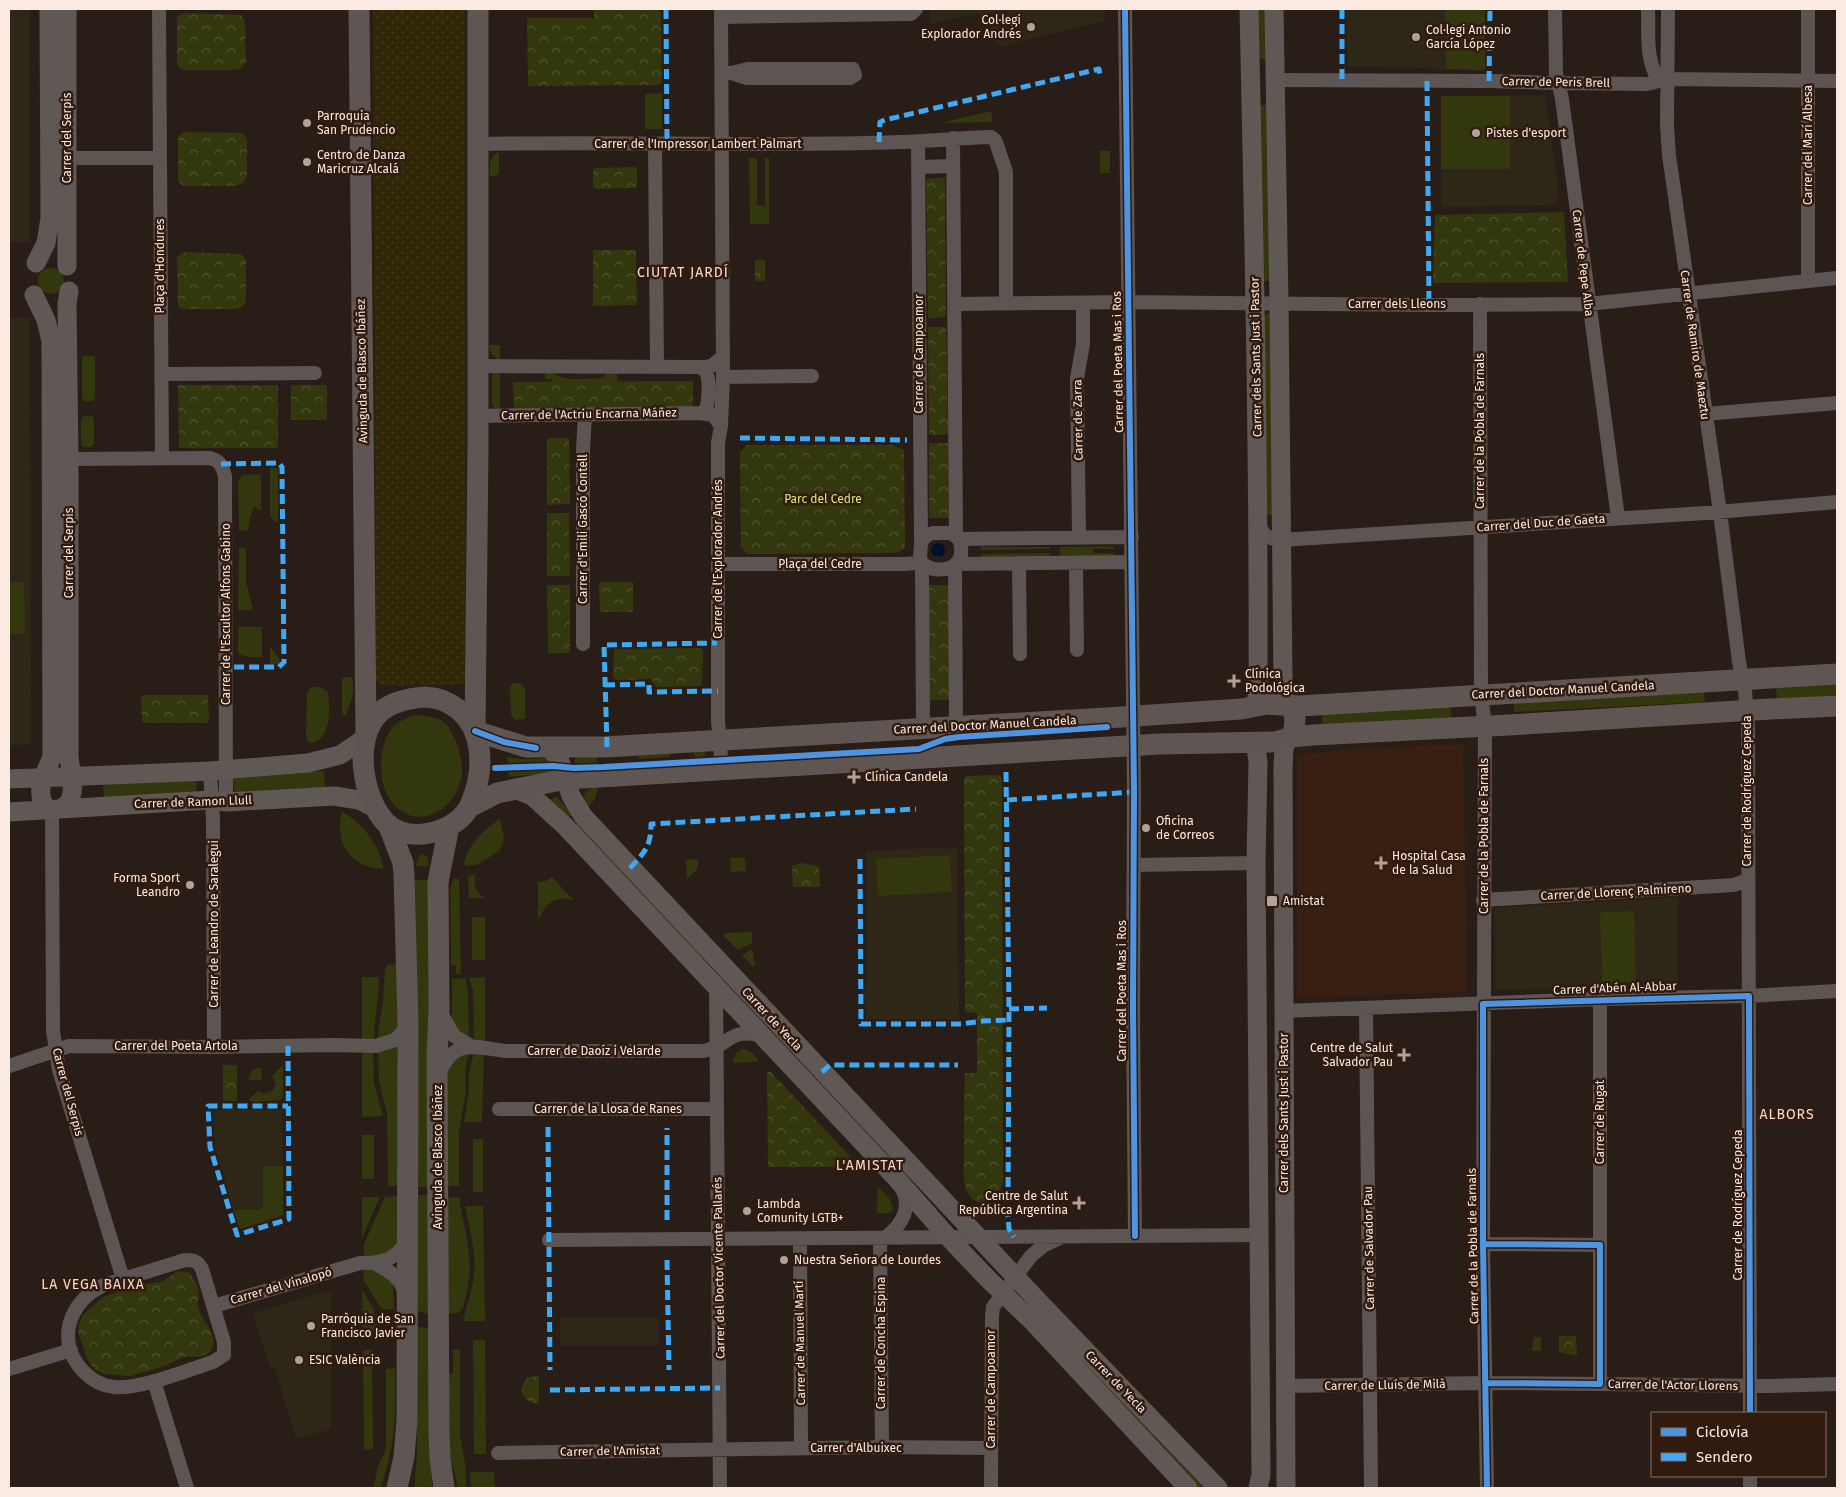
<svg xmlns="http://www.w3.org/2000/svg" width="1846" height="1497" font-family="'Fira Sans',sans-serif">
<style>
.education{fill:#2e2617}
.built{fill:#391f11}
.green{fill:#33370d}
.sand{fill:url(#sand-dots)}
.park{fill:url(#park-crowns)}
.water{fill:url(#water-ripples)}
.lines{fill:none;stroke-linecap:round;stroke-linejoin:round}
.street{stroke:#5c5553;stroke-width:14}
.secondary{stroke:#605855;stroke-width:19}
.primary{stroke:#5f5552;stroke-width:21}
.quiet{stroke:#3fa9f5;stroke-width:5;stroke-dasharray:10 5;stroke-linecap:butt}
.cycleway-casing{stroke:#311b0f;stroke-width:9}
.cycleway{stroke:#4d94e3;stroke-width:6}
.poi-dot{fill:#b1a29b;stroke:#311b0f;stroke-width:2}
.labels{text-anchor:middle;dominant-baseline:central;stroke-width:5;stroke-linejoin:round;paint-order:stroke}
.poi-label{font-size:12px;fill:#faeae2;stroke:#311b0f;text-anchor:start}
.street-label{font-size:12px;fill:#faeae2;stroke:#311b0f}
.park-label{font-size:12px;fill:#d8e971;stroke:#311b0f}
.neighbourhood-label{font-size:14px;letter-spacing:1px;fill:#fadacb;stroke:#311b0f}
</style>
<defs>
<pattern id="sand-dots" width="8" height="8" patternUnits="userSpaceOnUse" patternTransform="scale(1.25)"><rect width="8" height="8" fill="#2f2708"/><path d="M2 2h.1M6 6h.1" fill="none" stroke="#443c20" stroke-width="1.8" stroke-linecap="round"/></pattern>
<pattern id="park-crowns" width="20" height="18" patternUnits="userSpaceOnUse" patternTransform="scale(1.25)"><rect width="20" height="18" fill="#33370d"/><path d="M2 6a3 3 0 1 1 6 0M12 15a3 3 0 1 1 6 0" fill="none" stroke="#515430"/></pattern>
<pattern id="water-ripples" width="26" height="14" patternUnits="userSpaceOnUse" patternTransform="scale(1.25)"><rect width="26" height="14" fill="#04102b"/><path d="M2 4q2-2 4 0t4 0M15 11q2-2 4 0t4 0" fill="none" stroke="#2a3349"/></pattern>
</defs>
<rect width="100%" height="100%" fill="#291d17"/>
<!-- education -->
<path class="education" d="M9,9H30V242H9Z
M930,9H1105V21L1000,46L987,32L979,13L930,24Z
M1346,9H1485V70L1347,66Z
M1545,95L1559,195L1556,202L1549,205L1441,207V96Z
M9,318H30L31,744L9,746Z
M957,847L959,1019H866V1002H863V991H866V851Z
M1678,897V985L1495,990V908Z
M213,1110H283L282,1217L242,1229L239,1228L215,1147Z
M331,1290V1429L296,1439L274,1366L270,1367L253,1313Z
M560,1317H658V1345H560Z"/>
<!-- built -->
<path class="built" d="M1431,745H1463L1467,992L1297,998V754Z"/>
<!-- green -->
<path class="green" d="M1255,9H1268L1269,59H1256Z
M1445,9H1485V70L1446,69Z
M662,93V129H645V94Z
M1441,96H1510V169H1441Z
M1257,105H1270L1273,281H1260Z
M991,111L993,122L940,123Z
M1100,151H1110V173H1100Z
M499,152V172L496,176H490C490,166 488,156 499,152Z
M749,158H757V205L765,206V158H769V224H750Z
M38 281a13 13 0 1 1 26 0a13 13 0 1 1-26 0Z
M1269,313L1273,315L1277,515H1264V316Z
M489,345H500V361L492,355Z
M85,356H93L95,358V398L92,401H84L82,398V358Z
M496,371H500V411L495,410L492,403V375Z
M545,371C553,372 557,377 564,378C577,381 592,378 605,378V371H617L618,386L552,387V379H545Z
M84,416H92L94,419V444L91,447H83L81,444V418Z
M270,468H278V523L270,517Z
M261,474V511L254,506L250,518L248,530L239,531L238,480L243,475Z
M1114,546V549H1093V553H1114V556H1060V547Z
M981,547H1050V549L981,550Z
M239,548H246V582L253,610H238Z
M1050,553V556L981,557V554Z
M9,582H24L25,634H9Z
M238,627H262V657C253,657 244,659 238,652Z
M270,646L279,658V664H270Z
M345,677H351C357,687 350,704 346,715H343L342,712V679Z
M1837,681V695L1777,699L1776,686Z
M514,683H520L525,688V719L515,720L511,714L510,686Z
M315,687H321L328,692C330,708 332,739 311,743L308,742L306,736L307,693L309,689Z
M1704,688L1705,702L1514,712V699Z
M1450,704L1452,719L1322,727V713Z
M414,715C426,716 438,716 446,724C449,727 451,731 452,734C458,744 461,756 462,767C464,793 440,822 412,816C402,813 394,807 389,798C377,779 378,738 397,723C402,720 409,718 414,715Z
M705,749L706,758L695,759L694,752L670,754V757L639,759L638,756L607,758V756Z
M507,757L522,759L548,758L553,763L508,765Z
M580,757H597V765L574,766L575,759Z
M547,768H554L553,773L509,777L508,770Z
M324,771L325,787L235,794L233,779Z
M196,778L197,796L104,800L103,783Z
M598,787L595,799L589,806C579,796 585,788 598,787Z
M556,796L573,815L566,819L550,800Z
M342,812C360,820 383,849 383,869C350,867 334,843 342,812Z
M500,819L504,838L500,850L479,864L467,866L464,864C468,844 484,830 500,819Z
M581,822L703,954L702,963L573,826Z
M423,854L428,857L429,866H416L418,858Z
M950,855L952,892L878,896L876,859Z
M730,858H745L746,871L731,872Z
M698,859V868L687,879L686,860Z
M472,875H475C474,886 476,893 485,898H469L468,876Z
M552,877L574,901C555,893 545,905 538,920V882L546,881Z
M453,879H459L461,974H456V965H451L450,890Z
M415,880H428L429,1187H417Z
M1634,911L1636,982L1602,983L1600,912Z
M472,917H485V960H472Z
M751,932H752V943L738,950L723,935L724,933Z
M750,950L753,952L755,965L753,967L742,955Z
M399,964V1025L392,1036L378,1041C378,1027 381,1015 383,1001C384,989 384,977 386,965Z
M362,977H379C379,999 374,1019 374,1041H362Z
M485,977V1041H474L473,990L469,978Z
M465,978L468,992L469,1040L463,1038L452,1024V979Z
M397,1042L400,1186H388L387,1114L379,1081L378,1050Z
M744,1049L751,1052L758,1059L757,1062L733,1063C734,1055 736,1050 744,1049Z
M373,1050L374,1083L383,1116L362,1117V1051Z
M474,1052H484L482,1122H464L469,1090V1073Z
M468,1053L465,1073L466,1091L459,1132V1186H447L446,1073L453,1059Z
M283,1065V1097L280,1100L253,1102L248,1100L258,1091L264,1094L273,1090L276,1084L272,1076Z
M261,1068L262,1080H249C250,1072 253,1068 261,1068Z
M362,1135H374V1179H362Z
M473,1139H483V1192H473Z
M263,1166H283V1215L240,1229L233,1210H259L263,1206Z
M878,1187L890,1199L893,1210L889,1213H877Z
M417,1195H430V1314L418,1311Z
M400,1196V1238L390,1254L364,1257V1244L385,1197Z
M362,1197H380L362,1238Z
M459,1197C465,1235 475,1258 466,1296C464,1303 464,1309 458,1313L447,1314V1198Z
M465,1206H483L485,1321H464C465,1306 473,1291 474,1275C477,1252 469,1229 465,1206Z
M363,1268L383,1271L393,1284L394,1309H383L380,1307L364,1281Z
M362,1289L374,1310L377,1332L363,1333Z
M1041,1313L1207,1488H1197L1039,1321Z
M417,1327L430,1328L432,1488H414L417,1457Z
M1534,1337H1541V1351H1532Z
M473,1340H485L486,1454H474Z
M460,1349V1435L466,1469V1488H458L450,1455L448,1373H453V1350Z
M363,1350H372L373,1449L364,1450Z
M395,1368C395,1415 397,1444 380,1488H373L378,1467L386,1448V1369Z
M470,1472H494L495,1488H471Z"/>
<!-- sand -->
<path class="sand" d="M373,9H465L466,676L465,681L460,685L382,686L376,681Z"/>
<!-- park -->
<path class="park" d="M594,10H658L661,12L662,83L657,85L528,86L527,18H594Z
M184,13L241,15L245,21L246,62C243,68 239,70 233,70H185L179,68L177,65V18L179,15Z
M183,132L242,133L247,139V177C244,183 240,185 234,186H186L180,184L178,181V137Z
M635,167L637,169V186L635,188L596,189L593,187V171L594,168Z
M945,178L946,317L928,318L926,179Z
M1564,212L1568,282L1433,283L1435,215Z
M593,250H636L637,305L593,306Z
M185,252L241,254L246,260V301C243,307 240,309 233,309H185L179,307L178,304L177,257L182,253Z
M755,260H765V281H755Z
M928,327H946L948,435H929Z
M693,381V411L514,412L513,382Z
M178,385H278V448H179Z
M291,385H327V420H291Z
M547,438H569L570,504L547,505Z
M929,443H948L949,518H929Z
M747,445H893L904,450L905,548L899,552L893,553L747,554L741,547L740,452Z
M547,513H569L570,576H547Z
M599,582H633V612H600Z
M547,585H570V653H548Z
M928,585H949V700H929Z
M701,648L703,650L702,684L701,686L656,687L651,679L616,680L613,676L614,649Z
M143,695H208L209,721L208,723H144L142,721L141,697Z
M990,775H999L1002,778L1003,1180C1000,1205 974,1212 966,1188C962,1176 964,1162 964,1150C964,1124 964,1099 965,1073H977V1013L965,1012L964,778L967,776Z
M801,863L819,866L820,887H793L792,866Z
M223,1065H237V1101H223Z
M770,1071L860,1167H768L767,1073Z
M178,1271L188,1272C194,1277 200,1289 199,1297C198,1301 197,1301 198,1305C200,1321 222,1335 210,1352L200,1357H184L162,1367L130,1376L104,1374L95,1370L88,1361L78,1332L79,1324L83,1315L103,1297L137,1285L161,1282Z
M1559,1336H1576L1577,1356L1559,1352Z
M539,1375V1404C524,1403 516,1390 527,1378Z"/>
<!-- water -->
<path class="water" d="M931 550a7 7 0 1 1 14 0a7 7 0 1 1-14 0Z"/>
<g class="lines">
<!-- street -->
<path class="street" d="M159,9L162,458
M721,9L723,377L721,426L718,443V720L722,771
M1125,9L1134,792L1133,1007L1135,1236
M1555,9L1556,73L1562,99L1618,518
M1648,9C1649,34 1645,59 1659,81
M1668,9L1667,126L1669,155L1720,512L1739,662L1745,691L1748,726L1750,1413
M721,17L905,14H911L916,9
M722,73H731L747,78H850L855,75L853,69H748L731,73
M1275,80L1489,81L1558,83L1647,84L1667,79L1837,81
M953,138L956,536
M918,141L921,541
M478,144C619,141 760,147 900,142C931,141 961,138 991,137L995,140L997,145L1006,172V303
M655,145L657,366
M67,158H160
M919,167L953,166
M1808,281V9
M955,304L1129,302L1429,305L1588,304L1837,278
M1480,304L1481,694L1485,726L1483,1244L1487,1488
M478,366L706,367L713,365L722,357
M699,367C702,369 704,369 706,372C710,379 709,404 705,411L700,413
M161,374L315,373
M723,377L812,376
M1705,414L1837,403
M478,416L700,413L713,415L721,426
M69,459L210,458C221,461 222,466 225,476L226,802
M1259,523C1262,535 1268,539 1281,540L1705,513L1837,502
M933,533H951L959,539C971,571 933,577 920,561C921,547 918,537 933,533Z
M1079,537L1077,378L1083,344V303
M959,539L1132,537
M1019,563L1020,654
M1076,563L1077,650
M719,564H904L917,563L920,561
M922,564L923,729
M957,564L1131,562
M955,565L956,727
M583,644V450L585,415
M210,771L213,820L214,1047
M52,810L53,1031L59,1070L123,1279
M1134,865L1256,863
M1483,900L1734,885L1747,880
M716,982L720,1488
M1600,999V1245
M1366,1008L1371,1488
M1283,1011L1600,999L1749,996L1837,991
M441,1013L454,1036L471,1046
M9,1066L69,1046L214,1047L335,1045L376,1046L395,1040L400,1035L408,1024
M440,1073C453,1038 476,1047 505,1051H703C728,1048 729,1026 762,1036
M499,1109H717
M800,1238L801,1448
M880,1238L882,1447
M885,1238C902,1225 913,1208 901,1187
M549,1240L1260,1235
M185,1260C194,1260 198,1261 202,1269L224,1342V1355L213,1362C188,1370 139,1390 114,1387C102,1386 92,1380 84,1372C55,1343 68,1301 104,1285Z
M373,1263C387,1269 401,1277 405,1294
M214,1306L360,1263C383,1263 395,1261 407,1240
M9,1369L71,1350
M154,1381L187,1488
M1600,1384L1771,1386L1837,1384
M1284,1386L1485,1383L1600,1384V1245L1483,1244
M498,1453L882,1447L990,1448
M1750,1476V1488
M991,1488L992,1316L993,1307L1031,1256L1043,1246L1060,1238"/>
<!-- secondary -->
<path class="secondary" d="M67,9V266
M1249,9C1254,237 1259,465 1258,693L1255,705
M1274,9L1279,304L1283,680V693L1286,704
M36,263L46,243L50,218L49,9
M34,295L46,320L51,341L52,757C44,775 34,792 47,810
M1255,743L1258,761L1256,863L1261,1475L1258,1488
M549,748L559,758L571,796L583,816L1041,1304L1218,1488
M9,779L210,771L308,763L340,755L365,738
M514,789L532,796L565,826L896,1178L948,1237L989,1280L1033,1322L1188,1488
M60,809C65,806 70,803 71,797C75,785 70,769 69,756V459L67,304L69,291
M9,812L211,800L226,802L334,796L359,800L375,808
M1286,1488L1283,767L1284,749L1287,739"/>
<!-- primary -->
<path class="primary" d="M359,9L366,733
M426,697C432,698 439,698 444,701C485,719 486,767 471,803C466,816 453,825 441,830C423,836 402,837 387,824C362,799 352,738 380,712C393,701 409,698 426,697Z
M475,730L478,447V9
M475,731L526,747H603L1106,718L1241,709L1268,704L1299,706L1837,674
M1291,737L1313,735L1509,725L1771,709L1837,706
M470,807L497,793L566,779L1160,744L1275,742L1287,739L1294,733L1295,717L1290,705
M388,824L403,863L404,875L408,1023L407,1420L404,1457L397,1488
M444,1488L440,1458L439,1432L437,1060L439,1009L438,882L449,826"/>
<!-- quiet -->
<path class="quiet" d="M666,9L667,145
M1342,9V80
M1427,81L1429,305
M1489,81L1490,9
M879,142L880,122L885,120L1099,69L1100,75H1103
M740,438L907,440
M221,464L279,463L282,467L284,662L279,667H226
M605,685L649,684V692L718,691
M607,747L604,645L717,643
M1006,772L1009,1009L1008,1216L1009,1229L1014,1237
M1007,800L1134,792
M860,859L861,1024H961L983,1021L1009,1020
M630,868C645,852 651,846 651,824L916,809
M1009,1009L1047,1008
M288,1046L289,1219L237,1235L210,1147L208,1106H288
M822,1072L830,1065H958
M548,1127L550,1370
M667,1220V1128
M667,1260L669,1370
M550,1390L720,1388"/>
<defs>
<path id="cycleway" d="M1125,9L1134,792L1133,1007L1135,1236
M475,731L504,742L536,748
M495,768L553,766L574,768L604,767L919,749L945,739L959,737L1107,727
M1483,1244L1600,1245V1384L1485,1383
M1487,1488L1483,1244V1004L1749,996L1750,1413"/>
</defs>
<!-- cycleway casing -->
<use href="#cycleway" class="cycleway-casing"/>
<!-- cycleway -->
<use href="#cycleway" class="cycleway"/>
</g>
<!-- markers -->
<g class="poi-dot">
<circle cx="1031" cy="27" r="5"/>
<circle cx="1416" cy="37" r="5"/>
<circle cx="307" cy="123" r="5"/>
<circle cx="1476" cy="133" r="5"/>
<circle cx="307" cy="162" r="5"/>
<path d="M1231.5 673.5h5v5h5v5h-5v5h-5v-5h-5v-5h5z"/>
<path d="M851.5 769.5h5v5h5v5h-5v5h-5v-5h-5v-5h5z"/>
<circle cx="1146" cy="828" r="5"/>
<path d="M1378.5 855.5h5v5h5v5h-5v5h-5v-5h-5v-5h5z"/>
<circle cx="190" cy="885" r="5"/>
<rect x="1266" y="895" width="12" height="12" rx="2.5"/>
<path d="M1401.5 1047.5h5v5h5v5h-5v5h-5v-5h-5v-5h5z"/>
<path d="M1076.5 1195.5h5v5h5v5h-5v5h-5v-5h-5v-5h5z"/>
<circle cx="747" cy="1211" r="5"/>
<circle cx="784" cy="1260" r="5"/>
<circle cx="311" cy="1326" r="5"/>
<circle cx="299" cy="1360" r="5"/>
</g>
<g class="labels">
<!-- poi labels -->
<g class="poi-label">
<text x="1021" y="20" text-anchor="end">Col·legi<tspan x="1021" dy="14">Explorador Andrés</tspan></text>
<text x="1426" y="30">Col·legi Antonio<tspan x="1426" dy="14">García López</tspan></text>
<text x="317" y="116">Parroquia<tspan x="317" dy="14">San Prudencio</tspan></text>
<text x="1486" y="133">Pistes d'esport</text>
<text x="317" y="155">Centro de Danza<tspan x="317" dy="14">Maricruz Alcalá</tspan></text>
<text x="1245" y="674">Clínica<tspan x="1245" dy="14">Podológica</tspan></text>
<text x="865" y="777">Clínica Candela</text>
<text x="1156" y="821">Oficina<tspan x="1156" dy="14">de Correos</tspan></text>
<text x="1392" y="856">Hospital Casa<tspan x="1392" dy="14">de la Salud</tspan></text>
<text x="180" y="878" text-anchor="end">Forma Sport<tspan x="180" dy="14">Leandro</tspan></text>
<text x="1283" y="901">Amistat</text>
<text x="1393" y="1048" text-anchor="end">Centre de Salut<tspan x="1393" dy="14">Salvador Pau</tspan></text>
<text x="1068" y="1196" text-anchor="end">Centre de Salut<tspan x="1068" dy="14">República Argentina</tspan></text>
<text x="757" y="1204">Lambda<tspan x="757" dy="14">Comunity LGTB+</tspan></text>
<text x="794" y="1260">Nuestra Señora de Lourdes</text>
<text x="321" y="1319">Parròquia de San<tspan x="321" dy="14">Francisco Javier</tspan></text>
<text x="309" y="1360">ESIC València</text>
</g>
<!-- street labels -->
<g class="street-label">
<text transform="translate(1556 82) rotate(1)">Carrer de Peris Brell</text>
<text transform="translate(67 138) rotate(-90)">Carrer del Serpis</text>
<text x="698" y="144">Carrer de l'Impressor Lambert Palmart</text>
<text transform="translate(1808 145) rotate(-90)">Carrer del Marí Albesa</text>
<text transform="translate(1583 263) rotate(83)">Carrer de Pepe Alba</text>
<text transform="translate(160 266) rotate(-90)">Plaça d'Hondures</text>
<text x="1397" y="304">Carrer dels Lleons</text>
<text transform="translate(1695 345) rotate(82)">Carrer de Ramiro de Maeztu</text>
<text transform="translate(919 354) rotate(-90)">Carrer de Campoamor</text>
<text transform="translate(1256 357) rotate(-91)">Carrer dels Sants Just i Pastor</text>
<text transform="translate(1118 362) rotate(-91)">Carrer del Poeta Mas i Ros</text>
<text transform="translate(362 371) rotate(-91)">Avinguda de Blasco Ibáñez</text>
<text transform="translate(589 414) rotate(-1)">Carrer de l'Actriu Encarna Máñez</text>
<text transform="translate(1078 420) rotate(-91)">Carrer de Zarra</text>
<text transform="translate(1480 431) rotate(-90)">Carrer de la Pobla de Farnals</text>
<text transform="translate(1541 523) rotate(-4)">Carrer del Duc de Gaeta</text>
<text transform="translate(583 529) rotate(-90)">Carrer d'Emili Gascó Contell</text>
<text transform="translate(69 553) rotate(-90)">Carrer del Serpis</text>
<text transform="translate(718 559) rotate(-90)">Carrer de l'Explorador Andrés</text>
<text x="820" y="564">Plaça del Cedre</text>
<text transform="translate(226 614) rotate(-90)">Carrer de l'Escultor Alfons Gabino</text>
<text transform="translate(1563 690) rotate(-3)">Carrer del Doctor Manuel Candela</text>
<text transform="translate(985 725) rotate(-3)">Carrer del Doctor Manuel Candela</text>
<text transform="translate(1747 791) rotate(-90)">Carrer de Rodríguez Cepeda</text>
<text transform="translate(193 802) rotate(-2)">Carrer de Ramon Llull</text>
<text transform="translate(1484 836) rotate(-90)">Carrer de la Pobla de Farnals</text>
<text transform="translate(1616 892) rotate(-3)">Carrer de Llorenç Palmireno</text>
<text transform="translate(214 924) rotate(-90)">Carrer de Leandro de Saralegui</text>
<text transform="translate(1615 988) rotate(-2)">Carrer d'Abén Al-Abbar</text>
<text transform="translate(1122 991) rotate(-90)">Carrer del Poeta Mas i Ros</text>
<text transform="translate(772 1019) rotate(47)">Carrer de Yecla</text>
<text x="176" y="1046">Carrer del Poeta Artola</text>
<text x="594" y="1051">Carrer de Daoíz i Velarde</text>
<text transform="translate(68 1092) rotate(75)">Carrer del Serpis</text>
<text x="608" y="1109">Carrer de la Llosa de Ranes</text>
<text transform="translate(1284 1113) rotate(-90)">Carrer dels Sants Just i Pastor</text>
<text transform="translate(1600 1122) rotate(-90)">Carrer de Rugat</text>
<text transform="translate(438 1157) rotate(-90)">Avinguda de Blasco Ibáñez</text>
<text transform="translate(1738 1205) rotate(-90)">Carrer de Rodríguez Cepeda</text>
<text transform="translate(1473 1246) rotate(-91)">Carrer de la Pobla de Farnals</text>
<text transform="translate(1369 1248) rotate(-91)">Carrer de Salvador Pau</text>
<text transform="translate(719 1268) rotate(-91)">Carrer del Doctor Vicente Pallarés</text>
<text transform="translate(281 1286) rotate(-16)">Carrer del Vinalopó</text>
<text transform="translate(800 1343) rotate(-91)">Carrer de Manuel Martí</text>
<text transform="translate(881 1343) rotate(-90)">Carrer de Concha Espina</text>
<text transform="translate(1116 1382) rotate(46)">Carrer de Yecla</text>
<text transform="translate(1385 1385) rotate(-1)">Carrer de Lluís de Milà</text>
<text transform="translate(1673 1385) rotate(1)">Carrer de l'Actor Llorens</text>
<text transform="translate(991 1389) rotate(-90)">Carrer de Campoamor</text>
<text x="856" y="1448">Carrer d'Albuixec</text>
<text transform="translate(610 1451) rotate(-1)">Carrer de l'Amistat</text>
</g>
<!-- park labels -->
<g class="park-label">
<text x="823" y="499">Parc del Cedre</text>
</g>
<!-- neighbourhood labels -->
<g class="neighbourhood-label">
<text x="683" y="272">CIUTAT JARDÍ</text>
<text x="1787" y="1114">ALBORS</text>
<text x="870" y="1165">L'AMISTAT</text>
<text x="93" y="1284">LA VEGA BAIXA</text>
</g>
</g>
<!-- border -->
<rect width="1846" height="1497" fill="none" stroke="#faeae2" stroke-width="20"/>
<!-- legend -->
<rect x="1651" y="1412" width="175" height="65" fill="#311b0f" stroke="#816e63"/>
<rect x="1661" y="1428" width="25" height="8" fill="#4d94e3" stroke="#816e63"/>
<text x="1696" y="1437" font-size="15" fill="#faeae2">Ciclovía</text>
<rect x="1661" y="1453" width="25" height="8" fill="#3fa9f5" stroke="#816e63"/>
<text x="1696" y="1462" font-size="15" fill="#faeae2">Sendero</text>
</svg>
